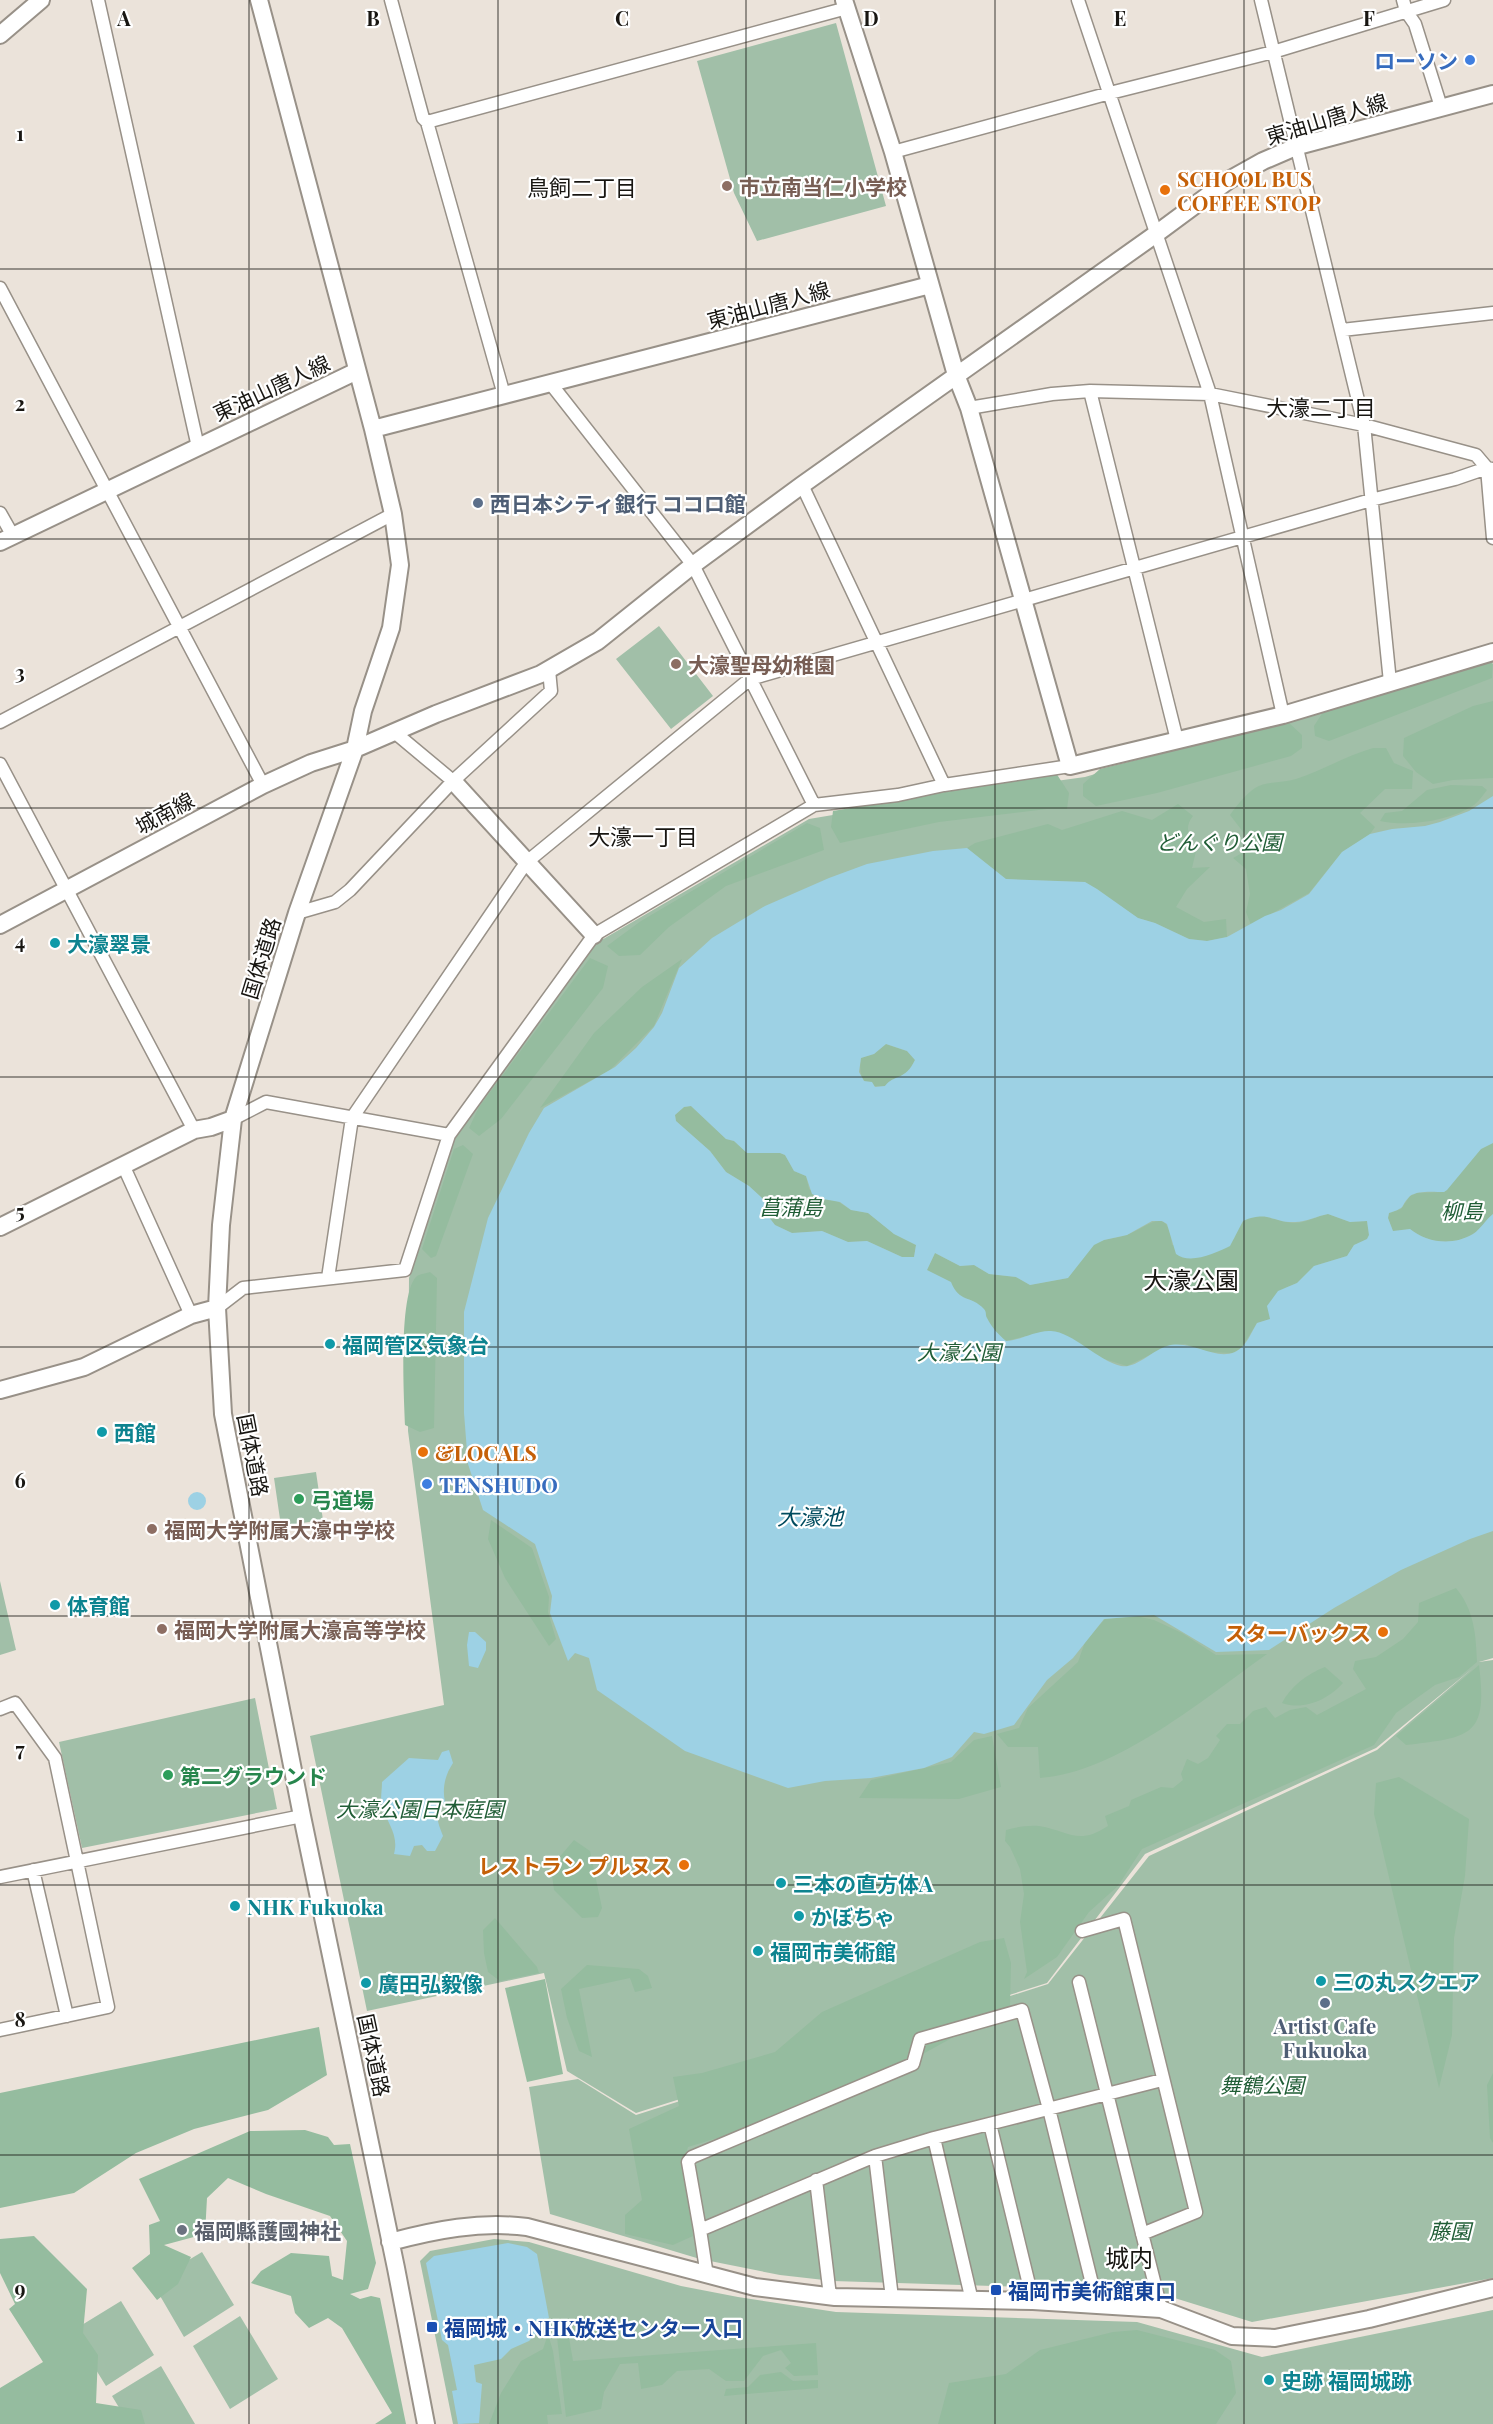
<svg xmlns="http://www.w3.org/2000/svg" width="1493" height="2424" font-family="'Playfair Display','Noto Sans JP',serif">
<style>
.green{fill:#a1bfa8}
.forest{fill:#95bc9f}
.water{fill:#9dd1e4;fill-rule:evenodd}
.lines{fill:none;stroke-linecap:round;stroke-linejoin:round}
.street-casing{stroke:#989188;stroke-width:15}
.secondary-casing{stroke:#989188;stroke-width:20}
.street{stroke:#fff;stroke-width:12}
.secondary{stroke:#fff;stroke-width:16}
.grid{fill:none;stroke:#181612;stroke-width:1.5;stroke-opacity:0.55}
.shop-dot{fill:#3f7fe0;stroke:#fff;stroke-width:2}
.education-dot{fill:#8d6e63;stroke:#fff;stroke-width:2}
.food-dot{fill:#e8710a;stroke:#fff;stroke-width:2}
.service-dot{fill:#5c6f8a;stroke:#fff;stroke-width:2}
.culture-dot{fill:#0f9aa8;stroke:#fff;stroke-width:2}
.leisure-dot{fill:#2e9e5b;stroke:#fff;stroke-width:2}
.worship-dot{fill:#6b7280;stroke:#fff;stroke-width:2}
.transit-dot{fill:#1a4fb4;stroke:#fff;stroke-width:2}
.labels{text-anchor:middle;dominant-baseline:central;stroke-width:4.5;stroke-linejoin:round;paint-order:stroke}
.shop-label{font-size:21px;font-weight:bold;fill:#366cbe;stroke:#fff;text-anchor:end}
.street-label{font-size:21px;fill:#181612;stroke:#fff}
.food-label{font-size:21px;font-weight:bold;fill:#c56008;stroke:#fff;text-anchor:start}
.education-label{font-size:21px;font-weight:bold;fill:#785e54;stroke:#fff;text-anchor:start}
.service-label{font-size:21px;font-weight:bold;fill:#4e5e75;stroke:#fff;text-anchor:start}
.park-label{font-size:21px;font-style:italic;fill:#205d36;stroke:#fff}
.culture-label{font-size:21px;font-weight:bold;fill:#0d838f;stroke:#fff;text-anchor:start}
.leisure-label{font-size:21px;font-weight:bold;fill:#27864d;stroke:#fff;text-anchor:start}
.worship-label{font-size:21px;font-weight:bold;fill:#5b616d;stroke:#fff;text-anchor:start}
.transit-label{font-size:21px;font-weight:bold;fill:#164399;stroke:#fff;text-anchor:start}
.neighbourhood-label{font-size:22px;fill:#181612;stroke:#fff}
.water-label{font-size:22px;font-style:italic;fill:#004b5e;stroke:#fff}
.quarter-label{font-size:24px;fill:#181612;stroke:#fff}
.grid-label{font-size:20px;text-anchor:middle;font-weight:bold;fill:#181612;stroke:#fff;stroke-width:4.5;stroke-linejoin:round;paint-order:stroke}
</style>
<rect width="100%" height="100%" fill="#ebe3da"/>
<!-- green -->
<path class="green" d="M836,23L886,206L757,241L734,193L697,61Z
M659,626L713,696L671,729L616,659Z
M1469,663L1493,664V1658L1479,1662L1493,1660V2278L1252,2322L1152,2291L833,2281L780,2275L700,2259L550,2214L529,2087L578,2079L636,2115L1048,1984L1149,1856L1377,1750L1473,1668L1376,1748L1145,1854L1047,1983L636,2113L567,2071L544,1973L367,2011L310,1736L444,1705L408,1431L409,1278L453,1140L593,945L809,819L934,798L1085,777Z
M316,1472L323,1520L281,1526L274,1478Z
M0,1581L16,1650L0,1655Z
M255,1698L277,1809L82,1848L59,1742Z
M494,2239L529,2242L681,2286L738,2297L836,2312L1137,2322L1262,2357L1493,2310V2424H453L420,2261L430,2251Z
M202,2252L234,2305L184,2337L152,2282Z
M121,2301L154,2355L106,2386L72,2331Z
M240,2316L278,2379L230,2409L193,2346Z
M161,2366L195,2424H129L112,2396Z"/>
<!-- forest -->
<path class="forest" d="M1493,655L1492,678L1329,741L1315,736L1314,726L1323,712Z
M1493,701V778L1453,780L1433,784L1416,772L1403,756L1404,738L1473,706Z
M1288,722L1302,735V748L1291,756L1157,793L1096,806L1083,796V784L1100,769Z
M1373,748H1386L1394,763L1413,771L1412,789H1385L1360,813L1375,827L1370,834L1342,852L1309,893L1251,925L1246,912L1250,894L1246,869L1233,858L1242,853L1247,837L1230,815C1237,805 1245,795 1255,788C1266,781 1283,783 1296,779C1323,770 1346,756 1373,748Z
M1056,773L1069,793L1067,809H1047L939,822L840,843L831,827L833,811Z
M1451,785L1482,786L1487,790C1483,795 1479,801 1474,805C1450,821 1408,827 1380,821L1385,813L1402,811L1427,790Z
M1178,804L1193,816C1183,828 1190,838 1196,851L1192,868L1210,867L1187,889L1176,907L1204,922L1226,919L1227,937L1207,941L1189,939L1155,923L1138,918L1085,882L1005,879L967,848L975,843L1048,824L1062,830L1122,811L1152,820Z
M807,823L820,828L824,850L726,886L669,927L640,955L619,956L607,946L641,921Z
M590,958L608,966L603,988L501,1119L479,1136L469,1128L479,1107Z
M682,959L654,1026L610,1070L540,1108L594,1033L642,987Z
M886,1044L907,1051L915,1060C905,1081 894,1074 885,1086C864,1088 858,1078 861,1058L874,1054Z
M691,1106L726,1139L734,1141L747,1153H780L785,1155L794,1171L806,1176L809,1189L823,1199H834L851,1210L868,1213L894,1234L916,1245L914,1257H902L867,1241L848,1242L822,1231L792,1233L775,1225L768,1216L764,1201L761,1197L749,1186L726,1172L710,1151L676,1121L675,1115L684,1107Z
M1493,1143V1214C1485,1220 1481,1229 1473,1234C1453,1246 1427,1243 1410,1229L1393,1232L1388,1218L1389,1213L1401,1209L1410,1196L1417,1193L1444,1192L1481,1149Z
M463,1145L473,1154L436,1256L431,1258L422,1249L454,1149Z
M1328,1214L1350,1222L1367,1221L1369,1235L1367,1240L1354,1245L1347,1256L1314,1266L1297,1283L1285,1288L1270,1319L1257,1323L1242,1347L1233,1353L1208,1352L1185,1344L1168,1346L1127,1366L1101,1358L1080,1344L1043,1332L1006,1341L996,1333L973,1301L959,1296L927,1270L935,1253L960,1266L974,1265L989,1274L1016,1277L1030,1285L1068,1278C1076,1268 1084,1252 1094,1244C1104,1238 1116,1239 1126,1235C1149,1227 1168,1203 1172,1245L1234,1239C1247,1201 1266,1220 1292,1223C1304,1224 1317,1216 1328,1214Z
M430,1272L437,1278L434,1428L420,1432L405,1425C404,1398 398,1292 417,1276C420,1274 427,1273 430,1272Z
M491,1520L532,1548L549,1597L548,1612L556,1639L549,1646L505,1578L488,1539Z
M1456,1588C1474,1610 1476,1634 1477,1662L1459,1677L1435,1685L1396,1713L1374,1745L1142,1849L1118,1886L1089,1912L1057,1957L1024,1979L1027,1972L1020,1922L1024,1894L1020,1869L1010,1847L1005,1841L1006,1830C1017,1827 1028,1825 1039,1826C1070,1831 1077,1846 1108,1826L1105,1816L1129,1806L1131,1800L1161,1787L1173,1788L1183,1780L1181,1774L1187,1759L1198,1764L1208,1758L1220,1740L1216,1736L1227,1724H1240L1253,1711L1266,1707L1275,1718L1290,1710L1306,1707L1317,1715L1366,1689L1353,1669L1355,1661L1376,1657L1403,1639L1418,1622L1419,1603Z
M1136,1616L1154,1620L1182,1633L1216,1655L1267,1654C1205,1698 1116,1773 1040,1778L1038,1747H1008L997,1734L1019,1728L1028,1708L1078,1662L1085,1642L1105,1619Z
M1479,1665C1488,1737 1471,1737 1406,1745L1396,1736Z
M1325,1667L1343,1683C1329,1699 1304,1711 1282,1703C1291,1686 1307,1674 1325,1667Z
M992,1736L1001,1787L959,1799L859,1798L871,1780L951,1762L974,1740Z
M1399,1777L1469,1819L1465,1876L1454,1938L1452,2035L1439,2088L1374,1814L1376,1783Z
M574,1840L590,1851L602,1908L598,1917L582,1918L554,1890L551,1867Z
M495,1918L537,1967L539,1973L500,1981L488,1972L484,1953L483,1930Z
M1004,1938L1011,1963L1010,2006L901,2066L756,2126L688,2147L682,2167L690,2200L693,2236L673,2245L625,2234V2215L642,2200L629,2129L679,2106L673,2077L702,2073L775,2052L822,2012L980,1942Z
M587,1965L639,1969L648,1976L652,1988L635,1992L630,1978L579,1989L592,2057L579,2051L567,2018L561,1989Z
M545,1979L563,2074L527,2082L505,1988Z
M319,2027L327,2075L268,2110L194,2129L136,2153L74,2193L0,2208V2093Z
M1493,2073V2143L1490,2138L1487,2085Z
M305,2130L328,2137L334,2145L350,2144L376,2263L368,2289L350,2294L360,2299L371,2296L380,2298L406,2424H375L392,2413L342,2328L328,2318L309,2328L295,2313L291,2296L251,2283L261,2271L291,2253L329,2256L332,2276L343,2280L347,2241L330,2216L266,2194L228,2178L207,2198L205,2234L164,2245L191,2257L178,2284L157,2300L132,2268L150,2254L149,2225L160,2221L139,2179L250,2131Z
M34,2236L87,2289L83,2333L98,2355L96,2403L141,2410L145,2424H0V2388L43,2362L9,2309L15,2304L0,2273V2239Z
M567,2326L573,2361L816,2343L818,2375L794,2376L785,2368L791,2363L781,2350L763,2356L744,2381H726L709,2369L677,2371L662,2385L641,2389L638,2363L620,2364L604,2392L601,2409L566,2417L556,2328Z
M1137,2330L1215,2350L1231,2361L1236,2393L1216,2424H938L949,2383L1006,2374L1040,2350L1113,2332Z
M548,2334L553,2351L562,2414L547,2415L548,2424H489L501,2393L521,2361L543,2349Z
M781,2372L793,2381L818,2380V2388L724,2396L726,2389L748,2387L760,2375Z"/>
<!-- water -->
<path class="water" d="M1493,796V1143L1481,1149L1447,1190L1444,1192C1435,1192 1418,1190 1410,1196C1399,1207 1408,1207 1389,1213L1388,1218L1393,1231L1410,1229C1427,1243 1453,1246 1473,1234C1481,1229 1485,1220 1493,1214V1531L1470,1539L1401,1570L1334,1608L1269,1650L1216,1652L1154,1615L1104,1619L1073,1658L1047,1680L1014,1725L984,1734L974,1732L952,1757L924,1768L871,1778L825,1781L788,1788L685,1751L597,1690L589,1658L575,1653L568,1661L550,1613L552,1596L535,1544L483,1510L468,1464L464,1413V1312L488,1218L529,1133L544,1108L615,1067L636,1048L654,1027L662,1013L679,968L712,938L765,906L829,878L867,864L933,851L967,848L1006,879L1085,882L1097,889L1138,918L1155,923L1189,939L1207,941L1227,937L1265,916L1281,910L1309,894L1342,852L1370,834L1392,829L1425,826L1440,822L1469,811ZM886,1044L907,1051L915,1060C905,1081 894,1074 885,1086L875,1087L872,1082L864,1081L859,1072L861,1058L874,1054ZM691,1106L726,1139L734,1141L747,1153H780L785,1155L794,1171L806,1176L812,1194L823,1199L840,1202L851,1210L868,1213L894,1234L916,1245L914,1257H902L867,1241L848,1242L822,1231L792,1233L775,1225L768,1216L764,1201L761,1197L749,1186L726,1172L710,1151L676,1121L675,1115L684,1107ZM1328,1214L1350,1222L1367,1221L1369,1235L1367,1239L1354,1245L1347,1256L1314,1266L1297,1283L1278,1291L1267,1306L1270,1319L1257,1323C1251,1333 1246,1347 1235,1352C1214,1361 1191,1339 1167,1346C1153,1350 1136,1369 1121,1366C1098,1361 1073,1332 1051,1331C1036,1330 1022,1340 1006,1341C998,1334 992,1328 987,1318C985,1314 987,1313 984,1309C971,1295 959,1303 951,1282L927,1270L935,1253L960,1266L974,1265L989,1274L1016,1277L1030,1285L1068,1278L1094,1245L1104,1240L1127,1235L1152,1221H1162L1167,1224L1176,1254C1190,1265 1216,1253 1230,1246L1243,1221C1269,1210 1273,1223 1295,1222C1306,1222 1317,1216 1328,1214Z
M188 1501a9 9 0 1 1 18 0a9 9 0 1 1-18 0Z
M469,1632H475L486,1642V1650L478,1668L469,1666L467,1645Z
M449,1750L453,1763C445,1775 442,1788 445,1802C433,1813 438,1823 443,1836L435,1851H427L422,1845L414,1846L410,1856L394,1854C399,1835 388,1824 382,1807C380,1800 382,1790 382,1782L409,1758L438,1760L442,1752Z
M508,2243L527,2247L537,2254L549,2318L540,2321L537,2333L529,2341L511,2349L501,2359L474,2365L476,2382L482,2384L479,2423L458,2424L452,2391L457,2390L448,2345L442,2340L426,2263L434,2256Z"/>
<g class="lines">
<defs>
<path id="street" d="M98,0L198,447
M391,0L423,118L427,122
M1078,0L1210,394L1283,715
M1261,0L1364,425L1390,682
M1403,0L1406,11L1415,24L1441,107
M893,152L1110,93L1273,52L1444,0
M0,288L263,785
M1342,330L1493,313
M551,384L693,565L814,805
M1090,391L1177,740
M504,395L427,122L847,8
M969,408L1052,394L1090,391L1210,394L1364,425L1476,455L1487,468L1493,538
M802,485L944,785
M0,513L13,536
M0,722L393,514
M393,731L453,781
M0,764L194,1130
M297,913L335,902L350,890L453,781L551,691L549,670
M233,1119L266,1102L449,1135
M124,1167L191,1315
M328,1278L352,1118L521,870L528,861L750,679L1371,500L1455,479L1487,468L1493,469
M217,1308L243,1288L405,1270L449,1135L594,935L814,805L898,795L944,785L1070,766
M0,1709L15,1703L55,1758L108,2007L0,2030
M33,1870L67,2016
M0,1877L302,1816
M1082,1931L1124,1919L1196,2212L1142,2234
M1079,1982L1161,2309
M990,2124L1033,2301
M934,2138L972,2301
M875,2156L892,2298
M816,2180L830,2296
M700,2230L688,2162L692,2157L913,2064L920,2039L1022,2010L1049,2109L1097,2304
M707,2276L700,2230L875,2156L934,2138L1162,2080"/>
<path id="secondary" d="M259,0L373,429L393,514L400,565L391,628L363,711L355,749L297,913L233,1119L221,1225L217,1308L223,1414L302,1816L396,2268L426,2424
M844,0L893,152L956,375L969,408L1070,766L1283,715L1493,652
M0,35L41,0
M373,429L930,285
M0,542L357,371
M453,781L594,935
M0,925L263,785L311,763L355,749L436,714L541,674L598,641L693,565L802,485L1156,234L1229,180L1263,161L1298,146L1493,94
M0,1227L194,1130L211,1127L233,1119
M0,1390L84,1367L191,1315L217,1308
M390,2242C435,2230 480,2221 527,2227L755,2287L835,2297L1033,2301L1161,2309L1232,2336L1275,2338L1369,2319L1493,2288"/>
</defs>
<!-- street casing -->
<use href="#street" class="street-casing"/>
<!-- secondary casing -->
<use href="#secondary" class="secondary-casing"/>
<!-- street -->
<use href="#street" class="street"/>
<!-- secondary -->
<use href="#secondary" class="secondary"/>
</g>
<!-- grid -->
<path class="grid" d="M249,0V2424M498,0V2424M746,0V2424M995,0V2424M1244,0V2424M0,269H1493M0,539H1493M0,808H1493M0,1077H1493M0,1347H1493M0,1616H1493M0,1885H1493M0,2155H1493"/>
<!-- markers -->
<g class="shop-dot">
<circle cx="1470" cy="60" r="6"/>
<circle cx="427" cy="1484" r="6"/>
</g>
<g class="education-dot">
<circle cx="727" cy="186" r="6"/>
<circle cx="676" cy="664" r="6"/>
<circle cx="152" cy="1529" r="6"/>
<circle cx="162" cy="1629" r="6"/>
</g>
<g class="food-dot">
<circle cx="1165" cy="190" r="6"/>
<circle cx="423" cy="1452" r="6"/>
<circle cx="1383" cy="1632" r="6"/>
<circle cx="684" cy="1865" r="6"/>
</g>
<g class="service-dot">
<circle cx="478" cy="503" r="6"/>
<circle cx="1325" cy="2003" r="6"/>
</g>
<g class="culture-dot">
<circle cx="55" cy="943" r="6"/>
<circle cx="330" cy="1344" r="6"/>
<circle cx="102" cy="1432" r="6"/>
<circle cx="55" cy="1605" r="6"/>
<circle cx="781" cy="1883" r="6"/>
<circle cx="235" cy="1906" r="6"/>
<circle cx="799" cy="1916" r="6"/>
<circle cx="758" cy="1951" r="6"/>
<circle cx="1321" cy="1981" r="6"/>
<circle cx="366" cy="1983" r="6"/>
<circle cx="1269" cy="2380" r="6"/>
</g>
<g class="leisure-dot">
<circle cx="299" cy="1499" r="6"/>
<circle cx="168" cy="1775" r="6"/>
</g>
<circle class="worship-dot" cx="182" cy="2230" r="6"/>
<g class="transit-dot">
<rect x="990" y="2284" width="12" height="12" rx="3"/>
<rect x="426" y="2321" width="12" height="12" rx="3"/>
</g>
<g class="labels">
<!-- shop labels -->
<g class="shop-label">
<text x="1458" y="60">ローソン</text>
<text x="439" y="1484" text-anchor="start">TENSHUDO</text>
</g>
<!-- street labels -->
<g class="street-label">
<text transform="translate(1326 118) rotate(-17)">東油山唐人線</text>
<text transform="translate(768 304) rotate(-15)">東油山唐人線</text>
<text transform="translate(271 387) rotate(-25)">東油山唐人線</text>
<text transform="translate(164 812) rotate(-28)">城南線</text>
<text transform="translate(260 958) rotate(-73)">国体道路</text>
<text transform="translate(254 1455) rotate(79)">国体道路</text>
<text transform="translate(375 2055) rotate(78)">国体道路</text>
</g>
<!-- food labels -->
<g class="food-label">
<text x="1177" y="178">SCHOOL BUS<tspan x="1177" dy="24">COFFEE STOP</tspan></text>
<text x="435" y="1452">&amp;LOCALS</text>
<text x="1371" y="1632" text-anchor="end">スターバックス</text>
<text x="672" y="1865" text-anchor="end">レストラン プルヌス</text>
</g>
<!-- education labels -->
<g class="education-label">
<text x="739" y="186">市立南当仁小学校</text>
<text x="688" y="664">大濠聖母幼稚園</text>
<text x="164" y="1529">福岡大学附属大濠中学校</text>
<text x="174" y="1629">福岡大学附属大濠高等学校</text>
</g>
<!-- service labels -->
<g class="service-label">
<text x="490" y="503">西日本シティ銀行 ココロ館</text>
<text x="1325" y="2025" text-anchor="middle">Artist Cafe<tspan x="1325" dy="24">Fukuoka</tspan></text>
</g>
<!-- park labels -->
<g class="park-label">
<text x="1219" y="841">どんぐり公園</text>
<text x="791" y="1206">菖蒲島</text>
<text x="1462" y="1210">柳島</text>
<text x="959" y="1351">大濠公園</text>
<text x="420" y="1808">大濠公園日本庭園</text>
<text x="1262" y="2084">舞鶴公園</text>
<text x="1450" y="2230">藤園</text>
</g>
<!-- culture labels -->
<g class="culture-label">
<text x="67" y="943">大濠翠景</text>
<text x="342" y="1344">福岡管区気象台</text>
<text x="114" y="1432">西館</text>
<text x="67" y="1605">体育館</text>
<text x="793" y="1883">三本の直方体A</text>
<text x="247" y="1906">NHK Fukuoka</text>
<text x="811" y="1916">かぼちゃ</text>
<text x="770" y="1951">福岡市美術館</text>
<text x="1333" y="1981">三の丸スクエア</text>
<text x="378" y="1983">廣田弘毅像</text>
<text x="1281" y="2380">史跡 福岡城跡</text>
</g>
<!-- leisure labels -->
<g class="leisure-label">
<text x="311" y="1499">弓道場</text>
<text x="180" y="1775">第二グラウンド</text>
</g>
<!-- worship labels -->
<g class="worship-label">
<text x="194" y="2230">福岡縣護國神社</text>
</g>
<!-- transit labels -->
<g class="transit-label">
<text x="1008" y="2290">福岡市美術館東口</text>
<text x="444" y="2327">福岡城・NHK放送センター入口</text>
</g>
<!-- neighbourhood labels -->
<g class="neighbourhood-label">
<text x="582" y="187">鳥飼二丁目</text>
<text x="1321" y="407">大濠二丁目</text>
<text x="643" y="836">大濠一丁目</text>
</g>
<!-- water labels -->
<g class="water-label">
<text x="810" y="1516">大濠池</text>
</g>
<!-- quarter labels -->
<g class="quarter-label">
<text x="1191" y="1279">大濠公園</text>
<text x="1129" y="2257">城内</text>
</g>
</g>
<g class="grid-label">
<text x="124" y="26">A</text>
<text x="373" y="26">B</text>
<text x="622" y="26">C</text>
<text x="871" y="26">D</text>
<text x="1120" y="26">E</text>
<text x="1369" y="26">F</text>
<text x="20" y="141">1</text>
<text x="20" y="411">2</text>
<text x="20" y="680">3</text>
<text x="20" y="949">4</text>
<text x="20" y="1219">5</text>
<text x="20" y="1488">6</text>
<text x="20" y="1757">7</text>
<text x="20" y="2027">8</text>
<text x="20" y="2296">9</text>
</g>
</svg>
